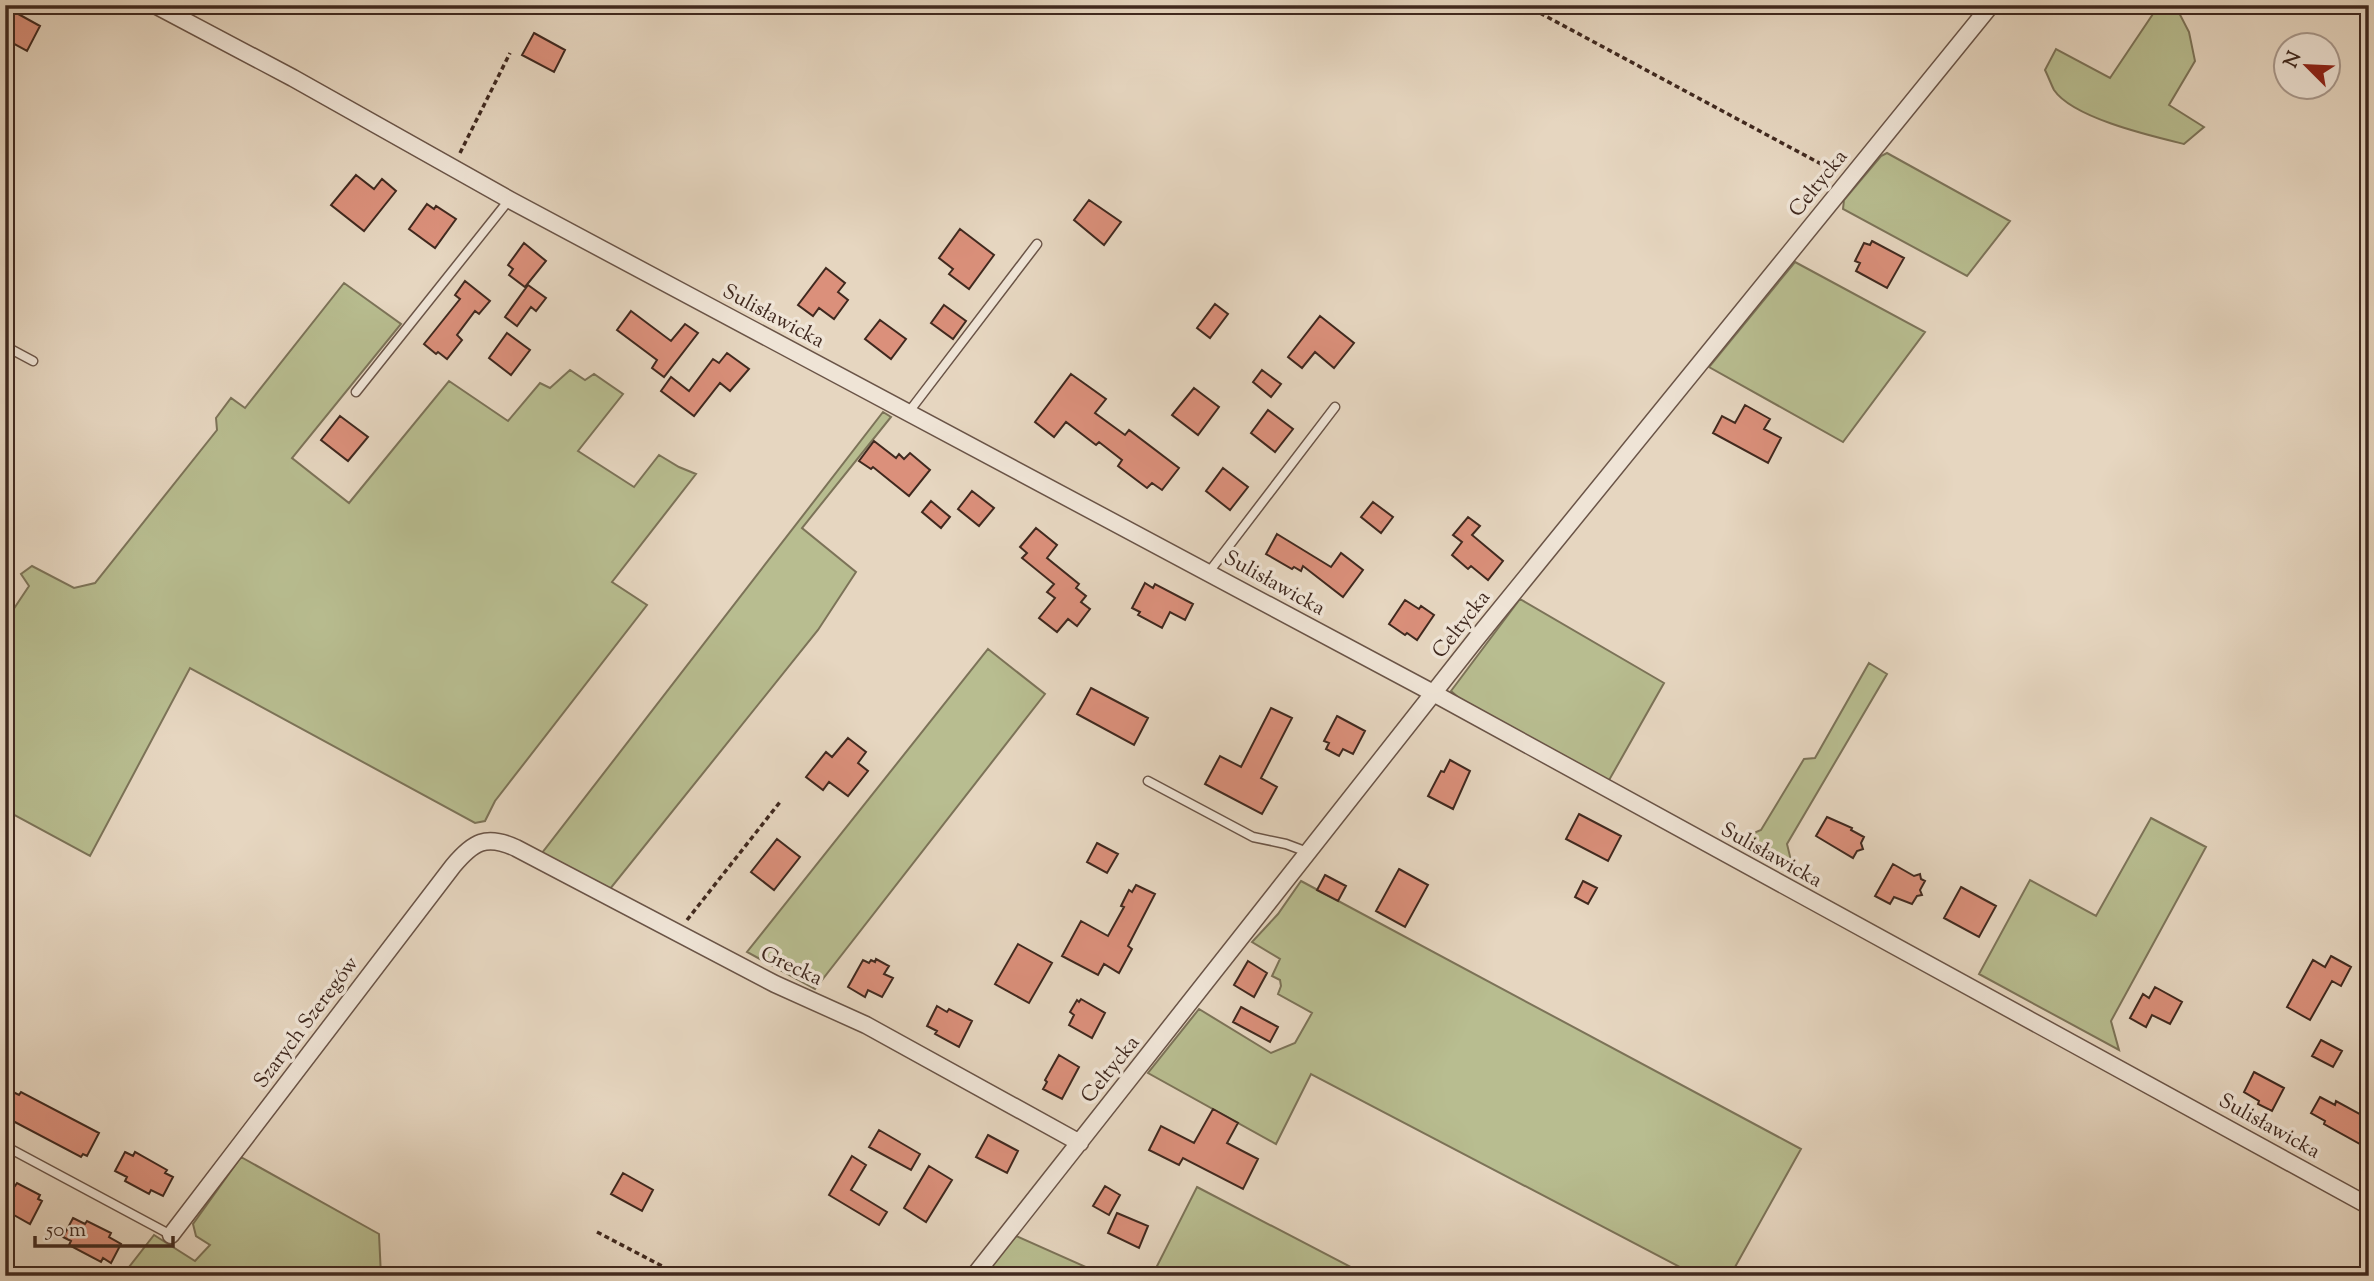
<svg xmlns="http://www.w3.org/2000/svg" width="2374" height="1281" font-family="'Sorts Mill Goudy',serif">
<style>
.green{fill:#b8bd90;stroke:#7c7358;stroke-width:2}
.building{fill:#db907b;stroke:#40291f;stroke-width:2}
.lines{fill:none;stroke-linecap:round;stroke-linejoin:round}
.service-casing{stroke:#6a5447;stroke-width:11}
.minor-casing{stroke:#6a5447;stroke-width:19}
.path{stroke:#40291f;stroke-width:3.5;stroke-dasharray:5 3.5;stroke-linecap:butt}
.service{stroke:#efe4d6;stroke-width:8}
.minor{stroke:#efe4d6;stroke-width:16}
.labels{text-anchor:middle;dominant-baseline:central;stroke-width:7;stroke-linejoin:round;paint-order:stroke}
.street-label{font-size:21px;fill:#40291f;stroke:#efe4d6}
</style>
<rect width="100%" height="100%" fill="#e6d6c0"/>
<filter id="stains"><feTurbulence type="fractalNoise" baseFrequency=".00286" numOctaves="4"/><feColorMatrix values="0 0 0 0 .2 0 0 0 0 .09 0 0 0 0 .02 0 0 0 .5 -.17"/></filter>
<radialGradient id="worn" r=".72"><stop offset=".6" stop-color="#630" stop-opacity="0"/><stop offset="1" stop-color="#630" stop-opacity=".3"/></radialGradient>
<!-- green -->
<path class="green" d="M2159,5H2175L2189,32L2195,61L2169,105L2204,127L2184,144C2151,136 2073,118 2054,90C2051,84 2048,76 2045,70L2056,49L2110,78Z
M1887,153L2010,221L1967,276L1843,209L1844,200L1881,156Z
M1795,262L1925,332L1843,442L1709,367Z
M344,283L401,324L292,458L349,503L449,381L508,421L540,383L550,388L570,370L585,380L594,374L623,394L578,451L634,487L659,455L679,467L696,474L612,582L647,605L495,801L485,821L475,823L190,668L90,856L5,810V622L29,586L21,574L32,566L74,588L95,583L217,430L216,418L231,398L245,408Z
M883,412L891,417L802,528L856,572L818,630L610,889L542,853Z
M1520,599L1664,683L1608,782L1459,698L1451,691Z
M988,649L1045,694L815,989L747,952Z
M1869,663L1887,674L1787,844L1794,873L1735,841L1761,830L1804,759L1815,758Z
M2151,818L2206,847L2111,1021L2119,1050L1979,974L2030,880L2096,916Z
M1301,881L1801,1149L1730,1276H1697L1311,1074L1276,1144L1148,1073L1199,1009L1271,1053L1295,1043L1312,1013L1278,994L1281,986L1280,980L1272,976L1280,959L1252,942L1278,914Z
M241,1157L379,1234L381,1276H122L154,1235L195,1261L210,1245L196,1236L193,1224Z
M1197,1187L1368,1276H1152Z
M1016,1236L1106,1276H983Z"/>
<!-- building -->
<path class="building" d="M11,10L40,26L27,51L5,39V20Z
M534,33L565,50L554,72L522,55Z
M356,175L374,189L382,179L396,191L364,231L331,205Z
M1089,200L1121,222L1104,245L1074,220Z
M427,204L434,209L436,206L456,219L435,248L409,229Z
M960,229L994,255L969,289L949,274L953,269L939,258Z
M1872,241L1904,258L1887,288L1856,271L1860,263L1855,261L1864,243L1870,245Z
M524,243L546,261L525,287L509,275L513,269L508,265Z
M826,268L845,283L838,292L848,300L834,319L819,308L813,316L798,305Z
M465,281L490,301L479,314L475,311L457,335L462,340L447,359L438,352L436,354L424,344L460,299L455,295Z
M528,285L546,298L536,311L531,307L517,326L505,317Z
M1215,304L1228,314L1210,338L1197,328Z
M944,305L966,321L953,339L931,323Z
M631,311L671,341L685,324L698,333L664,377L652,368L657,360L617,330Z
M1320,316L1354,343L1334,368L1315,352L1302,368L1288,357Z
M880,320L906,339L891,359L865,339Z
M507,333L530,350L511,375L489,358Z
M727,353L749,369L730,391L720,383L694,416L661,391L671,377L689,391L713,359L719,363Z
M1262,370L1281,384L1271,397L1253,382Z
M1071,374L1106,399L1095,413L1125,435L1129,430L1179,468L1162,490L1152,483L1147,488L1118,466L1122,460L1099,442L1096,445L1066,422L1054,437L1035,422Z
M1194,388L1219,407L1198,435L1172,415Z
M1745,405L1770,419L1764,429L1781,438L1768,463L1713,433L1722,416L1735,423Z
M1268,410L1293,429L1275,452L1251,433Z
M340,416L368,437L348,461L321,440Z
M874,441L896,458L899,454L904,459L910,453L930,470L909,496L873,467L871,469L859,461Z
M1223,468L1248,487L1230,510L1206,491Z
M972,491L994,508L979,526L958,509Z
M931,501L950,517L941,528L922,512Z
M1373,502L1393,517L1381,533L1361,517Z
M1468,517L1480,526L1472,535L1503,561L1488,580L1471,566L1468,569L1452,555L1462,542L1453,535Z
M1036,528L1057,545L1047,558L1079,584L1076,588L1086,596L1081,602L1090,609L1077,626L1068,619L1057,632L1039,618L1055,598L1047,592L1054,584L1022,558L1027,553L1020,547Z
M1277,534L1331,567L1341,553L1363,570L1343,597L1303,566L1301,571L1294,567L1292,569L1266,554Z
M1145,583L1153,588L1155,584L1193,604L1185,620L1170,612L1162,628L1138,615L1140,612L1132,608Z
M1405,600L1419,609L1421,606L1434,615L1417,640L1407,633L1405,635L1389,624Z
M1091,688L1148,718L1134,745L1077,714Z
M1271,708L1292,718L1261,778L1277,787L1262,814L1205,784L1220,756L1241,767Z
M1337,716L1365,731L1353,754L1343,749L1339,756L1326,749L1329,743L1324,741Z
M848,738L866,752L858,763L868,771L848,796L829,782L823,790L806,777L826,752L832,757Z
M1450,760L1470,771L1453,809L1428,796L1441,771L1444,772Z
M1579,814L1621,836L1608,861L1566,839Z
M1827,817L1852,828L1851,830L1864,837L1861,843L1863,849L1857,851L1853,858L1816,836Z
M777,839L800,857L774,890L751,872Z
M1097,843L1118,854L1107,873L1087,862Z
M1893,864L1914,876L1920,874L1921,879L1925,881L1920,890L1922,895L1917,896L1912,904L1894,897L1890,904L1875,896Z
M1399,869L1428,885L1405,927L1376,911Z
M1325,875L1346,886L1338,901L1317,890Z
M1583,881L1597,888L1588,904L1575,897Z
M1136,885L1155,894L1128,946L1132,949L1119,973L1104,964L1098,975L1062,956L1081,921L1108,936L1124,907L1121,906L1129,890L1132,892Z
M1961,887L1996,906L1979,937L1944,918Z
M1018,944L1052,963L1029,1003L995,984Z
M2331,956L2351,967L2341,986L2332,981L2310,1020L2287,1007L2313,960L2325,967Z
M876,959L889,966L884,974L893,978L882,997L868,990L865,997L848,987L863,960L869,963L871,960L875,962Z
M1248,961L1267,973L1254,997L1234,985Z
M2155,987L2182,1002L2170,1024L2152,1015L2146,1027L2130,1018L2143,994L2149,998Z
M1081,999L1105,1013L1092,1038L1069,1025L1074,1015L1070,1012L1077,1000L1079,1002Z
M937,1006L947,1012L949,1009L972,1021L959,1047L935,1034L937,1031L927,1026Z
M1241,1007L1278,1027L1270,1042L1233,1022Z
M2321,1040L2342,1051L2333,1067L2312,1056Z
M1059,1055L1079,1067L1062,1099L1043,1089L1047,1082L1045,1080Z
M2254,1072L2284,1088L2272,1111L2258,1104L2259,1101L2244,1092Z
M11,1091L19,1095L21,1092L99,1133L87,1156L83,1154L81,1157L11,1120L13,1116L5,1112V1101Z
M2320,1097L2335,1105L2336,1101L2369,1119V1149L2324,1124L2325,1121L2311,1113Z
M1213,1109L1238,1123L1227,1143L1258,1159L1243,1189L1183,1158L1179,1165L1149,1150L1161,1126L1194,1143Z
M879,1130L920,1154L911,1170L869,1147Z
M988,1135L1018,1151L1007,1173L976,1157Z
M125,1152L133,1156L135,1152L167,1170L165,1173L173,1177L163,1196L151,1190L149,1194L125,1181L127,1177L115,1171Z
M852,1156L866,1165L851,1190L887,1212L879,1225L829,1195Z
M929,1166L952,1180L926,1222L904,1208Z
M623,1173L653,1190L642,1211L611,1194Z
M5,1181L15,1186L17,1183L40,1195L38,1199L42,1201L30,1224L5,1210Z
M1105,1186L1120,1195L1109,1215L1093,1206Z
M1117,1213L1148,1226L1139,1248L1108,1233Z
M73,1218L85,1224L87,1221L111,1233L109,1237L121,1244L111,1263L103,1258L101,1262L69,1245L71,1241L63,1237Z"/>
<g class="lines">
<defs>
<path id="service" d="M5,346L33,361
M356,392L509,200
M908,413L1037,244
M1209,572L1335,407
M1148,781L1253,837L1286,844L1310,853
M5,1146L171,1235"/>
<path id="minor" d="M155,5L293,78L510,200L1435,694L2369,1206
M171,1235L453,866C473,842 486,834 516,848L775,984L866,1025L1080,1143
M974,1276L1476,639L1991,5"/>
</defs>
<!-- service casing -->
<use href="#service" class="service-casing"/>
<!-- minor casing -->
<use href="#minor" class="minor-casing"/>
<!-- path -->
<path class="path" d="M1525,5L1836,172
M460,153L510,53
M687,920L780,802
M597,1232L681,1276"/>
<!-- service -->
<use href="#service" class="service"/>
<!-- minor -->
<use href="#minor" class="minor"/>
</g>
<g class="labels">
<!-- street labels -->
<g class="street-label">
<text transform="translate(1819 184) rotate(-51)">Celtycka</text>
<text transform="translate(773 317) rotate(28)">Sulisławicka</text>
<text transform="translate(1274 584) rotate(29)">Sulisławicka</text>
<text transform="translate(1462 625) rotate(-52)">Celtycka</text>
<text transform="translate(1771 856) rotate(29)">Sulisławicka</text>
<text transform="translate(791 967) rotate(25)">Grecka</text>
<text transform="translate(307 1023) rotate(-53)">Szarych Szeregów</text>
<text transform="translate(1111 1070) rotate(-51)">Celtycka</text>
<text transform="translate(2269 1127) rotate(29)">Sulisławicka</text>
</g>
</g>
<!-- margin -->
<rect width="2374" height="1281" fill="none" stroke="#e6d6c0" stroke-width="28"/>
<rect x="7" y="7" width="2360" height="1267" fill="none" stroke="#40291f" stroke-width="3.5"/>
<rect x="14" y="14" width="2346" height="1253" fill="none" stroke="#40291f" stroke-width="2"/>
<!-- north arrow -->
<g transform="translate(2307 66) rotate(294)"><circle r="33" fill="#efe4d6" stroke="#a9998d" stroke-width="2"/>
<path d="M0-5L12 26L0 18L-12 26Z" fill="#8f2418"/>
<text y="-10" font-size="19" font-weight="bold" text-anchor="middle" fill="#40291f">N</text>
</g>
<!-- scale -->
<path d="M35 1236v10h138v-10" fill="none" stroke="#40291f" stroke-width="3.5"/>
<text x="46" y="1236" font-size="21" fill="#40291f" stroke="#efe4d6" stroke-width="5" paint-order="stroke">50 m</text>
<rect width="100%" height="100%" filter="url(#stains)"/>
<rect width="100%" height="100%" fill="url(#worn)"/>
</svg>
